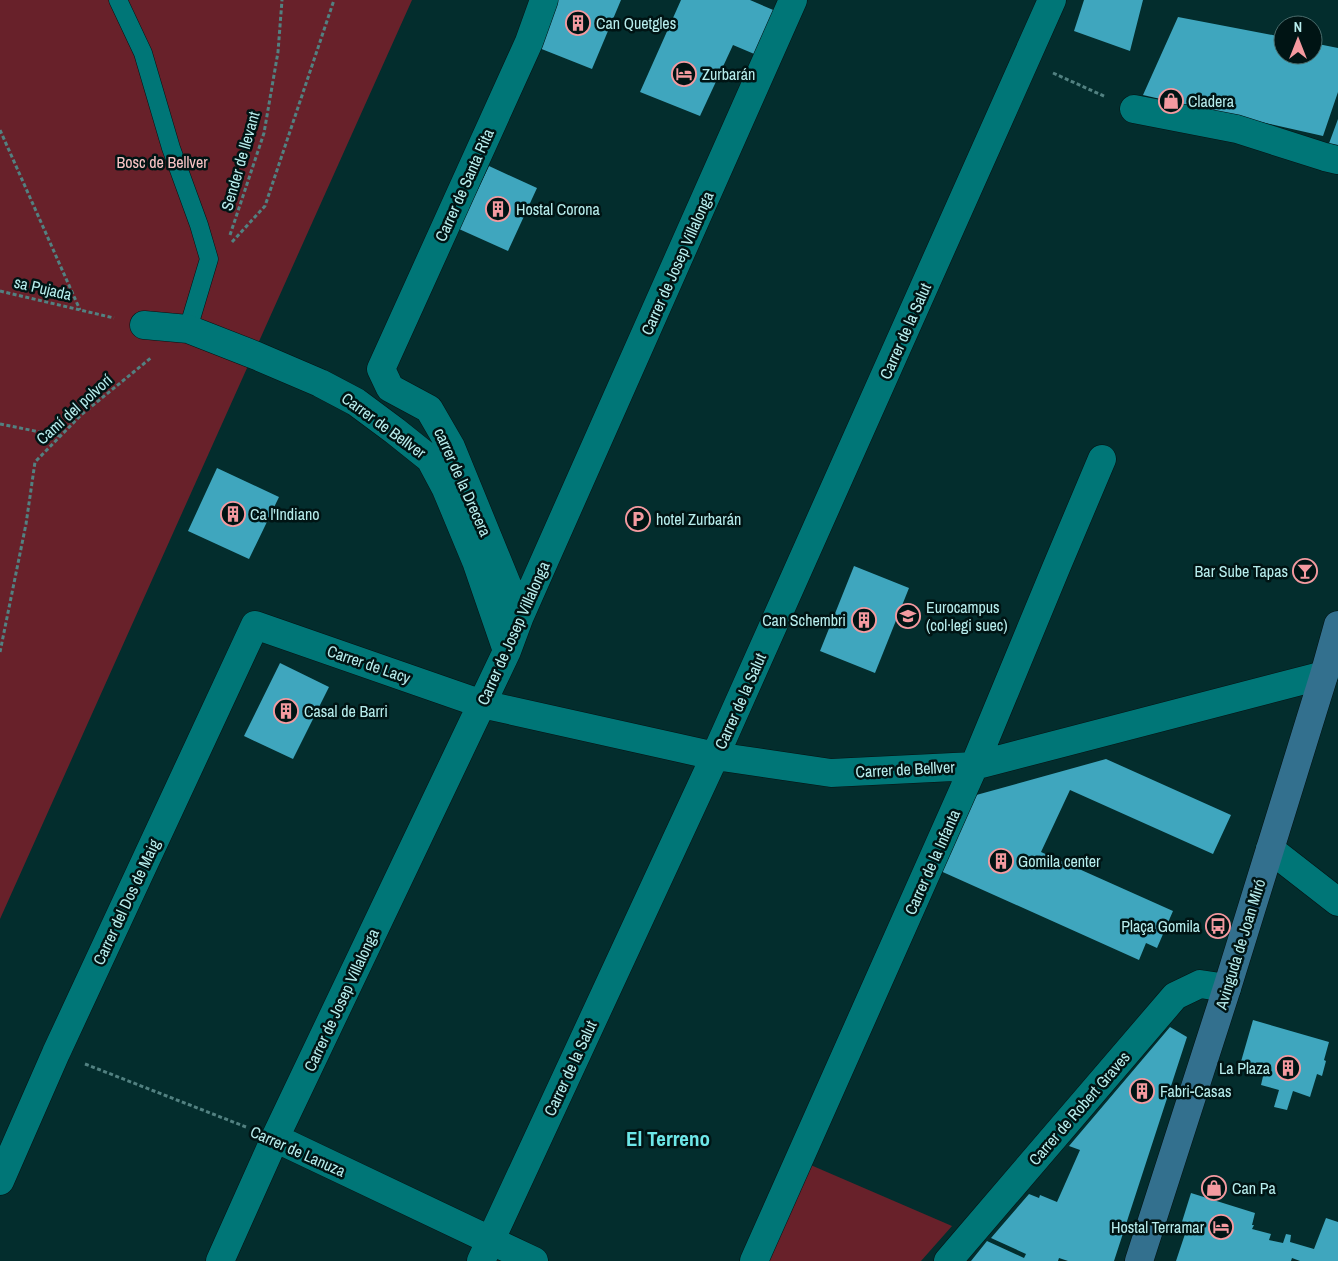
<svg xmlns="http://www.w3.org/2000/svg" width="1338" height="1261" font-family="'Archivo Narrow',sans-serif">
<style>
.green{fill:#68212a}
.building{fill:#3fa6be}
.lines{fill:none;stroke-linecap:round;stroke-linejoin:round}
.lane-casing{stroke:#041213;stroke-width:19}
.street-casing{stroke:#041213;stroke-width:29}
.secondary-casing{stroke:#041213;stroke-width:29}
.path{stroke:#528181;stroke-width:3;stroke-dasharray:4 2.5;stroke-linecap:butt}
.lane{stroke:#007677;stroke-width:18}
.street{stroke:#007677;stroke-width:28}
.secondary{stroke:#33708e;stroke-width:28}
.labels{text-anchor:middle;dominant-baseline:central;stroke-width:5;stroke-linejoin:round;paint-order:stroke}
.poi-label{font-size:16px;fill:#b7eded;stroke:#001414;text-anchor:start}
.street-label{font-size:16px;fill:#b7eded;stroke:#001414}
.park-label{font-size:16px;fill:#f8c3c4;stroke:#001414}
.district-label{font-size:21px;font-weight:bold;fill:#6de7e8;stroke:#001414}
</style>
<rect width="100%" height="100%" fill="#032d2d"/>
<!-- green -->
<path class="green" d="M0,0H412L0,919Z
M806,1163L952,1226L921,1261H763Z"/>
<!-- building -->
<path class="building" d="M555,0H621L592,69L534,46Z
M681,0H750L778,12L759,56L733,45L700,116L640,92Z
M1084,0H1143L1130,51L1074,31Z
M1178,17L1283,37V55H1313V43L1338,48V92L1323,136L1143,95Z
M1338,119V151L1327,149Z
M489,166L537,188L508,251L459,229Z
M217,468L279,497L249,559L188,531Z
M854,566L909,588L875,673L820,651Z
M280,663L329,687L293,759L244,736Z
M1106,759L1231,815L1213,854L1070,790L1041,852L1173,911L1157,948L1146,943L1139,960L936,869L969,797Z
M1253,1020L1329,1042L1324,1060L1326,1061L1322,1076L1317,1074L1310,1097L1293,1091L1287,1110L1274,1107L1279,1090L1261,1085L1264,1072L1240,1065Z
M1170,1027L1187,1037L1114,1261H1068L1059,1258L1058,1261H971L987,1241L1024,1258L1026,1254L991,1238L1029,1194L1039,1198L1040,1195L1057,1202L1080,1150L1069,1146Z
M1191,1193L1255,1213L1252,1225H1254L1252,1229L1271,1234L1269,1240L1283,1243L1286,1234L1291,1235L1290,1242L1314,1249L1326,1218L1338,1222V1261H1300L1292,1258L1291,1261H1176L1186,1231L1201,1235L1203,1231L1181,1225Z"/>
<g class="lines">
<defs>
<path id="lane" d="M118,0L143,53L171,148L199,225L209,259L188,329"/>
<path id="street" d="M1134,109L1237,129L1325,157L1338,160
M144,325L188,329L257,356L320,383L356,402L395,431L430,459L446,489L476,561L507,651
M520,616L451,447L429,409L390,388L381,369L529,42L544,0
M1270,849L1338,902
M275,1138L534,1261
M0,1181L56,1053L255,625L482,704L715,756L831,773L974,766L1324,675
M220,1261L275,1138L507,651L520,616L793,0
M481,1261L715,756L1052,0
M754,1261L974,766L1056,568L1102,459
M948,1261L1175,996L1200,984L1227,988"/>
<path id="secondary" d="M1139,1261L1227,988L1324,675L1338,625"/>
</defs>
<!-- lane casing -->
<use href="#lane" class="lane-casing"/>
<!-- street casing -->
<use href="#street" class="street-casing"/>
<!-- secondary casing -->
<use href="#secondary" class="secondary-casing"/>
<!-- path -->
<path class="path" d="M1053,73L1106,97
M0,130L80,310
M230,235L264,133L278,52L282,0
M232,242L265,206L334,0
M0,291L114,318
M0,424L60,436
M0,652L26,524L35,462L81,415L152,357
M85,1064L246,1127"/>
<!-- lane -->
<use href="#lane" class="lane"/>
<!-- street -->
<use href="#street" class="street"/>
<!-- secondary -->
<use href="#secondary" class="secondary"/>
</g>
<!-- icons -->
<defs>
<symbol id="building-ring" viewBox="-11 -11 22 22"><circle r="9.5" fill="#001414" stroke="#f49aa0" stroke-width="1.5"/><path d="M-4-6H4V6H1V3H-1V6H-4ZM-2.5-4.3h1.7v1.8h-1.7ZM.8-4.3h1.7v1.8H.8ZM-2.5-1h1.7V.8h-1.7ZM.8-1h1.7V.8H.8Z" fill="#f49aa0"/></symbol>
<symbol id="hotel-ring" viewBox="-11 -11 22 22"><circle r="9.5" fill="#001414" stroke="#f49aa0" stroke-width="1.5"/><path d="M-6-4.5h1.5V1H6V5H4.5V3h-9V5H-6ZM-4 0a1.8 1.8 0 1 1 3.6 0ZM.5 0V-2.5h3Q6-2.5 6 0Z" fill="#f49aa0"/></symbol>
<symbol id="shop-ring" viewBox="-11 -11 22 22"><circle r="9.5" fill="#001414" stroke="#f49aa0" stroke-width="1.5"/><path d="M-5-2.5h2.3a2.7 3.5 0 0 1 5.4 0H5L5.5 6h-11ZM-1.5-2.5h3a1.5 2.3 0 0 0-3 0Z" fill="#f49aa0"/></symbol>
<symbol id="parking-ring" viewBox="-11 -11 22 22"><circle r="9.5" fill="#001414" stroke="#f49aa0" stroke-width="1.5"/><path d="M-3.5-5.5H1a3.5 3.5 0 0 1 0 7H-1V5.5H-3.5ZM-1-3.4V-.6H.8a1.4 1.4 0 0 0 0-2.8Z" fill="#f49aa0"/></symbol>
<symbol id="bar-ring" viewBox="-11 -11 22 22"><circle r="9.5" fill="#001414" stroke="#f49aa0" stroke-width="1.5"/><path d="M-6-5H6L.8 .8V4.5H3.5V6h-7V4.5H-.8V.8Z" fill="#f49aa0"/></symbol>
<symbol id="school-ring" viewBox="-11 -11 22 22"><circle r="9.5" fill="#001414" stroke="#f49aa0" stroke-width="1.5"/><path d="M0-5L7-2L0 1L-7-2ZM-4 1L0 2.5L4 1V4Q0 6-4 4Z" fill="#f49aa0"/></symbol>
<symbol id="bus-ring" viewBox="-11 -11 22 22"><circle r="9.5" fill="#001414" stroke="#f49aa0" stroke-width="1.5"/><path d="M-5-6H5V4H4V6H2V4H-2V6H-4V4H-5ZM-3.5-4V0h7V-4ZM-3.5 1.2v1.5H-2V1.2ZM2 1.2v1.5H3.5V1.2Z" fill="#f49aa0"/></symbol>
</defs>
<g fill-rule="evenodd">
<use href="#building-ring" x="564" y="9" width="28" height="28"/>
<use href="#hotel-ring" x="670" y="60" width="28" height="28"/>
<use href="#shop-ring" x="1157" y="87" width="28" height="28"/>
<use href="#building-ring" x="484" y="195" width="28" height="28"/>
<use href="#building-ring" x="219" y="500" width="28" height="28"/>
<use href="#parking-ring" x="624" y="505" width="28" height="28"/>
<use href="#bar-ring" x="1291" y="557" width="28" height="28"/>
<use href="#school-ring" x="894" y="602" width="28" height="28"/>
<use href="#building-ring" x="850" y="606" width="28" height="28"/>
<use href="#building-ring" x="272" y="697" width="28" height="28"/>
<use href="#building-ring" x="987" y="847" width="28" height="28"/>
<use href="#bus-ring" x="1204" y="912" width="28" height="28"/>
<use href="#building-ring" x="1274" y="1054" width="28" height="28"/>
<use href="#building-ring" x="1128" y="1077" width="28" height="28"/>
<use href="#shop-ring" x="1200" y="1174" width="28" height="28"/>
<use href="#hotel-ring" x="1207" y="1213" width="28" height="28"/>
</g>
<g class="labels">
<!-- poi labels -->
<g class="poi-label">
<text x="596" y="23">Can Quetgles</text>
<text x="702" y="74">Zurbarán</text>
<text x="1188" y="101">Cladera</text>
<text x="516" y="209">Hostal Corona</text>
<text x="250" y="514">Ca l'Indiano</text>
<text x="656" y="519">hotel Zurbarán</text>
<text x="1288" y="571" text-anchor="end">Bar Sube Tapas</text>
<text x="926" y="607">Eurocampus<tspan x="926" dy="18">(col·legi suec)</tspan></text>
<text x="846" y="620" text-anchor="end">Can Schembri</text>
<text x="304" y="711">Casal de Barri</text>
<text x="1018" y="861">Gomila center</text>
<text x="1200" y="926" text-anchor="end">Plaça Gomila</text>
<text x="1270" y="1068" text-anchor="end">La Plaza</text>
<text x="1160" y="1091">Fabri-Casas</text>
<text x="1232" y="1188">Can Pa</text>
<text x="1204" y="1227" text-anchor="end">Hostal Terramar</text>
</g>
<!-- street labels -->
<g class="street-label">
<text transform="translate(240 161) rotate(-74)">Sender de llevant</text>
<text transform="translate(464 185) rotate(-66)">Carrer de Santa Rita</text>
<text transform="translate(677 263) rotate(-66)">Carrer de Josep Villalonga</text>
<text transform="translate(43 288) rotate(13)">sa Pujada</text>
<text transform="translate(905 331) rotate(-66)">Carrer de la Salut</text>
<text transform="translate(74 409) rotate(-42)">Camí del polvorí</text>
<text transform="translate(384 425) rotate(36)">Carrer de Bellver</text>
<text transform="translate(463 482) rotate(66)">carrer de la Drecera</text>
<text transform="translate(513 633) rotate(-66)">Carrer de Josep Villalonga</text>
<text transform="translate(369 664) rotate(19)">Carrer de Lacy</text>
<text transform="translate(740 701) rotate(-66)">Carrer de la Salut</text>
<text transform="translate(905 769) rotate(-3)">Carrer de Bellver</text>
<text transform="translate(932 862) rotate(-66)">Carrer de la Infanta</text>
<text transform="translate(126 902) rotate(-65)">Carrer del Dos de Maig</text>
<text transform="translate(1240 944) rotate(-73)">Avinguda de Joan Miró</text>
<text transform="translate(341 1000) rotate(-65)">Carrer de Josep Villalonga</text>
<text transform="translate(570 1068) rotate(-65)">Carrer de la Salut</text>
<text transform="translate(1079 1108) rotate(-49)">Carrer de Robert Graves</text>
<text transform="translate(298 1151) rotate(24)">Carrer de Lanuza</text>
</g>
<!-- park labels -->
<g class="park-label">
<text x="162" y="162">Bosc de Bellver</text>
</g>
<!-- district labels -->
<g class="district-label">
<text x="668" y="1138">El Terreno</text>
</g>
</g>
<!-- north arrow -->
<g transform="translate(1298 40)"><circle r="24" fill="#001414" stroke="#496b6b"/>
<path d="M0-4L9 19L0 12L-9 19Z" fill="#f49aa0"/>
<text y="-8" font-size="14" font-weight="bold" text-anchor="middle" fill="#b7eded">N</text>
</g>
</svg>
